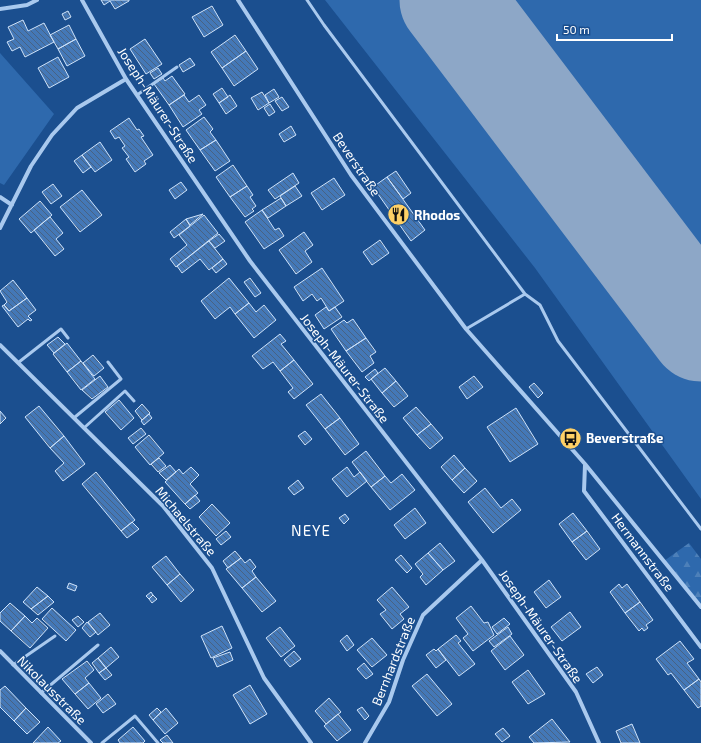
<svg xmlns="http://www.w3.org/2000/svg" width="701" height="743" font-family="'Exo 2',sans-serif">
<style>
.green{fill:#2e69ad}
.forest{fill:url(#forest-firs)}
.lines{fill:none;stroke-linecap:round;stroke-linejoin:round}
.runway{stroke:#8da7c7;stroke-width:103}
.building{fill:url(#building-back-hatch);stroke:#cfe3fa}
.service{stroke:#a9c9ee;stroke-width:3}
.minor{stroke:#a9c9ee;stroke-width:4}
.labels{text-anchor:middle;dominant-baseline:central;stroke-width:3;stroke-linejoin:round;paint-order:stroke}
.street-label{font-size:13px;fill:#fff;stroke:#1b4f8f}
.poi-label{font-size:13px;font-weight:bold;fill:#fff;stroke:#1b4f8f;text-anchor:start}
.quarter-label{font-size:15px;letter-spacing:1px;fill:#fff;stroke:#1b4f8f}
</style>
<defs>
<pattern id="forest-firs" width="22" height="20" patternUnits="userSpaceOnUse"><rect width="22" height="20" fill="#2e69ad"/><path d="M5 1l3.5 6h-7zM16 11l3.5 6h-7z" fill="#4d80b9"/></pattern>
<pattern id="building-back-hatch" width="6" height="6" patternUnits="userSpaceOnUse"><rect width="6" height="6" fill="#4478b7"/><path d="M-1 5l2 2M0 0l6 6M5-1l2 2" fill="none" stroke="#486282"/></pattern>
</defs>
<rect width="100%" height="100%" fill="#1b4f8f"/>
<!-- green -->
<path class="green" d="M325,0H701V499L535,268Z
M0,53L54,114L4,185L0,183Z"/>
<!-- forest -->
<path class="forest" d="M689,543L701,559V607L664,561Z"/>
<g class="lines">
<!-- runway -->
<path class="runway" d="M451,0L701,330"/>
</g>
<!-- building -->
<path class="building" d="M101,0H129V1L115,9L110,1L104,5Z
M212,6L223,25L204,37L192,17Z
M68,11L71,17L65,20L62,14Z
M23,20L28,31L44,23L54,42L25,57L20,47L12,51L7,42L14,39L8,27Z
M69,25L76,39L58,49L50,35Z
M235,35L246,51L222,68L211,52Z
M76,39L85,56L67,66L58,49Z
M145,39L162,64L146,74L130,49Z
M246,51L258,69L234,86L222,68Z
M58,57L69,77L49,88L38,68Z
M190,58L195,65L183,72L179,65Z
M158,68L162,74L154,79L150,73Z
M172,76L185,94L169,105L154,84L163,78L165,81Z
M222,88L228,97L219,103L213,94Z
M274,89L279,97L269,103L265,95Z
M262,92L269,103L258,110L251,98Z
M184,95L189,102L199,95L206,105L199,110L202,114L183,127L169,105Z
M230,95L237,106L226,114L219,103Z
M282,97L289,107L282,111L275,101Z
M270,104L275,112L269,116L264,108Z
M204,117L213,129L210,132L216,140L200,150L186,130Z
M129,118L137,130L139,129L144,136L141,137L153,155L144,161L146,164L135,172L126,159L129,157L122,148L125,146L119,137L115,139L110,131Z
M291,126L296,135L284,142L279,134Z
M216,140L230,161L215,171L200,150Z
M100,142L112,160L95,172L82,155Z
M82,155L91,167L83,173L74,161Z
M233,165L247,186L230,197L216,177Z
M396,171L411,193L403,199L387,177Z
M293,173L299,183L275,199L268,190Z
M387,177L425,230L411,241L373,187Z
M334,178L345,195L322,210L311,193Z
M181,182L187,190L175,199L169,190Z
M53,184L62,196L51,204L42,192Z
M247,186L253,195L250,197L256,206L252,209L254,211L245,217L230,197Z
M295,186L302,196L286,206L280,196Z
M82,190L102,215L80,232L60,207Z
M281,198L286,206L268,218L262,210Z
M40,201L52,215L31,233L19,219Z
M262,210L275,230L279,228L284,236L264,249L245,222Z
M203,214L190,225L186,219Z
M204,215L218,233L176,267L170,259L187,245L179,235Z
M50,217L63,233L56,239L64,249L55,256L34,230Z
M186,219L190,226L174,238L170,232Z
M304,232L313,245L305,251L312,262L296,274L279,250Z
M219,234L225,241L215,248L209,241Z
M380,240L389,253L372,265L363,252Z
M209,241L223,259L209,270L200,259L182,273L177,266Z
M223,259L227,264L216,273L212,268Z
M322,268L344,301L329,311L321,298L317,301L312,294L303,301L294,287Z
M229,278L249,303L235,314L230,307L215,319L201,301Z
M250,278L261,293L255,297L244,282Z
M13,280L27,298L9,311L4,305L7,302L0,291Z
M27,298L36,310L28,316L32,320L30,321L28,319L18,327L2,306L4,305L9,311Z
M249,303L256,312L264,305L276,320L254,338L235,314Z
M326,307L329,311L335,307L342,317L324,329L315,315Z
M353,319L366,338L346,351L331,329L344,320L347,323Z
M280,334L286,341L281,344L294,360L280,371L273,362L263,369L252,356Z
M58,337L65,344L54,353L47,345Z
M366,338L376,352L370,356L374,363L362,372L346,351Z
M67,343L81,361L67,372L53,354Z
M93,355L104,368L94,376L83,363Z
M294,360L313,384L294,399L288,392L293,388L280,371Z
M81,361L95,379L81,390L67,372Z
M385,368L396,381L382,393L371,379Z
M375,369L378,373L369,381L365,377Z
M100,376L108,387L92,399L82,390Z
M474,376L483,387L467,399L459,387Z
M396,381L408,396L394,407L382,393Z
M534,383L543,393L538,398L529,387Z
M321,394L340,418L325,429L306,405Z
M119,400L134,418L121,430L105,412Z
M142,404L150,413L142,420L135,411Z
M39,406L64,436L50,448L25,417Z
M416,407L431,424L417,435L403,418Z
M516,408L538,444L510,462L487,427Z
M0,411L6,418L0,424Z
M149,414L152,418L144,425L141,421Z
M340,418L359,444L345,455L325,429Z
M431,424L443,438L430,449L417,435Z
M141,428L146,434L133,444L128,438Z
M305,431L312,439L305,445L298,436Z
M149,435L164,453L150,465L135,447Z
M64,436L85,464L63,481L55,471L64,463L50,448Z
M366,451L385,476L371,487L352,462Z
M454,455L465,468L452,480L441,467Z
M159,458L166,466L158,472L151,464Z
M170,465L176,472L166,480L159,473Z
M191,467L199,475L190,484L198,493L185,504L165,482L179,469L183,474Z
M347,467L354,477L360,472L367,481L347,497L332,479Z
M465,468L477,481L464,493L452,480Z
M96,472L135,520L121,531L82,484Z
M402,474L415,490L390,510L371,487L385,476L391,483Z
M298,480L304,488L294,495L288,488Z
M485,488L501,508L512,499L521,510L493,533L468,502Z
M195,495L200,501L190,509L185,504Z
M212,504L230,523L216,536L199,517Z
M415,508L426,523L405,539L394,525Z
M573,513L587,531L572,542L559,524Z
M345,514L349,519L344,524L339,518Z
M132,522L139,529L127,538L121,531Z
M226,531L231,537L221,545L216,539Z
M587,531L600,549L586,560L572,542Z
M440,543L455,561L443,570L428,553Z
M235,551L241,558L228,568L223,561Z
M428,553L443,570L426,585L420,577L423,574L415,564Z
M401,555L412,568L407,573L395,560Z
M166,556L180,574L167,585L152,567Z
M241,558L245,563L250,559L256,567L252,571L256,577L242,588L226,569Z
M180,574L194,590L181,602L167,585Z
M256,577L276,601L262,612L242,588Z
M549,580L561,597L546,608L534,592Z
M69,583L77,586L75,591L67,588Z
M619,584L622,588L627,584L640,602L625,613L610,592Z
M37,587L48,596L31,609L23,602Z
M392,587L409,607L400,614L404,619L392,629L380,614L386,610L377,600Z
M151,592L153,595L149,599L146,596Z
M153,595L157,599L152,603L149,599Z
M48,596L54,602L38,615L31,609Z
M640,602L653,620L646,625L648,628L644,631L642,628L639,631L625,613Z
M10,603L25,616L11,631L0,621V613Z
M471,606L484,623L488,622L494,635L473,651L463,638L468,634L456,618Z
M52,608L76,630L66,641L42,619Z
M570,612L581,627L562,641L551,627Z
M100,613L110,625L98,635L88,622Z
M25,616L32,623L37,618L48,628L30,648L11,631Z
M78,616L84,622L78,627L72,620Z
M504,618L510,624L497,634L492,627Z
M87,622L96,632L90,637L82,628Z
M222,626L232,648L211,658L201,636Z
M280,627L295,646L281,657L266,638Z
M508,627L512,634L494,647L489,641Z
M347,635L354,645L347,651L340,641Z
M456,635L461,641L458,643L475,664L459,676L438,649Z
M510,636L524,655L505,670L491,651Z
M372,638L387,655L372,667L357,650Z
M680,641L694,659L687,663L699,679L684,690L671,673L668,675L656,659Z
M111,647L119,657L106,668L98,658Z
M434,649L436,651L438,649L446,660L436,668L426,655Z
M294,651L301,659L290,667L284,660Z
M230,652L233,660L217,667L213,658Z
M98,658L106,668L99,673L92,663Z
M87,661L94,670L85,678L89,683L75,694L62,679Z
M364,663L373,674L366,679L357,669Z
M597,667L603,675L593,683L586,674Z
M106,668L112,675L105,680L99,673Z
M528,670L545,694L528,704L512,682Z
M427,674L452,704L437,716L412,686Z
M699,679L701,682V706L698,708L684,690Z
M89,683L101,698L88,709L75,694Z
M250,685L267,714L250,724L233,695Z
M5,686L26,708L14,721L0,707V690Z
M108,694L116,704L103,713L96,704Z
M329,698L341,712L326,724L315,711Z
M362,707L369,716L365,720L357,710Z
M26,708L40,722L27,734L14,721Z
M157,708L161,712L153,720L149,715Z
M166,708L178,723L165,734L153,720Z
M338,714L351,730L337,741L324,726Z
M552,719L570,742L534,743L529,737Z
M632,724L640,743H621L616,731Z
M48,727L61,741L58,743H33Z
M133,727L145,741L143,743H120L118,740Z
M503,728L510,736L502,742L495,734Z
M167,735L173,743H163L160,740Z"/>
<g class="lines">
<!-- service -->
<path class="service" d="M307,0L324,25L525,294L466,329
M137,95L177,67
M525,294L540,305L558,341L701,529
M19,362L61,329L68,338
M75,417L121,379L108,362
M85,427L125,391L134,401
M13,665L55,636
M41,693L98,645
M102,743L135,716L158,743"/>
<!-- minor -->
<path class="minor" d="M82,0L126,79L250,261L482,560L576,692L599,743
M238,0L351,175L466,329L585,464L701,607
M0,9L27,5L37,0
M0,197L12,205
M0,228L31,166L52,135L77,108L126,79
M0,345L163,506L212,568L264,678L311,743
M585,465L584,491L701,647
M0,651L91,743
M365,743L389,702L403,660L423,615L482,560"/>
</g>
<!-- icons -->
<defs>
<symbol id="restaurant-disc" viewBox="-11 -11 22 22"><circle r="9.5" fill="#ffd166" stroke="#1b4f8f"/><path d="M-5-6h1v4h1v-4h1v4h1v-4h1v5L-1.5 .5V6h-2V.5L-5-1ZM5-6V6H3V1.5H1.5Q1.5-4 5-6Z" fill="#111"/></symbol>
<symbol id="bus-disc" viewBox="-11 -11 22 22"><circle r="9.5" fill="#ffd166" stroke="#1b4f8f"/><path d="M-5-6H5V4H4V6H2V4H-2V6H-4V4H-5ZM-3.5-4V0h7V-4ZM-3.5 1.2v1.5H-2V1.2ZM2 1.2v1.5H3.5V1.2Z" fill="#111"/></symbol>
</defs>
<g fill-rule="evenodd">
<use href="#restaurant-disc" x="386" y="202" width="25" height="25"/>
<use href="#bus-disc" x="558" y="426" width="25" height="25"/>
</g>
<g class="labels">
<!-- street labels -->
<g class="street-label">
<text transform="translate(158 105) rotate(57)">Joseph-Mäurer-Straße</text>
<text transform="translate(357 164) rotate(56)">Beverstraße</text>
<text transform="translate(345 368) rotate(52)">Joseph-Mäurer-Straße</text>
<text transform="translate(186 521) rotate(50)">Michaelstraße</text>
<text transform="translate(643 552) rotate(53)">Hermannstraße</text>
<text transform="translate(541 626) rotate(55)">Joseph-Mäurer-Straße</text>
<text transform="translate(393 661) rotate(-68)">Bernhardstraße</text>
<text transform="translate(52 690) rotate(45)">Nikolausstraße</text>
</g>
<!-- poi labels -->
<g class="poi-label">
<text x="414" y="215">Rhodos</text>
<text x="586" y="438">Beverstraße</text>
</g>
<!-- quarter labels -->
<g class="quarter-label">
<text x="311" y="530">NEYE</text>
</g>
</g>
<!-- scale -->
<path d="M557 34v6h115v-6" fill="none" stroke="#ffffff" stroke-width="2"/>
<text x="563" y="34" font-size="12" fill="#ffffff" stroke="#1b4f8f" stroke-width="3" paint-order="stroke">50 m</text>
</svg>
